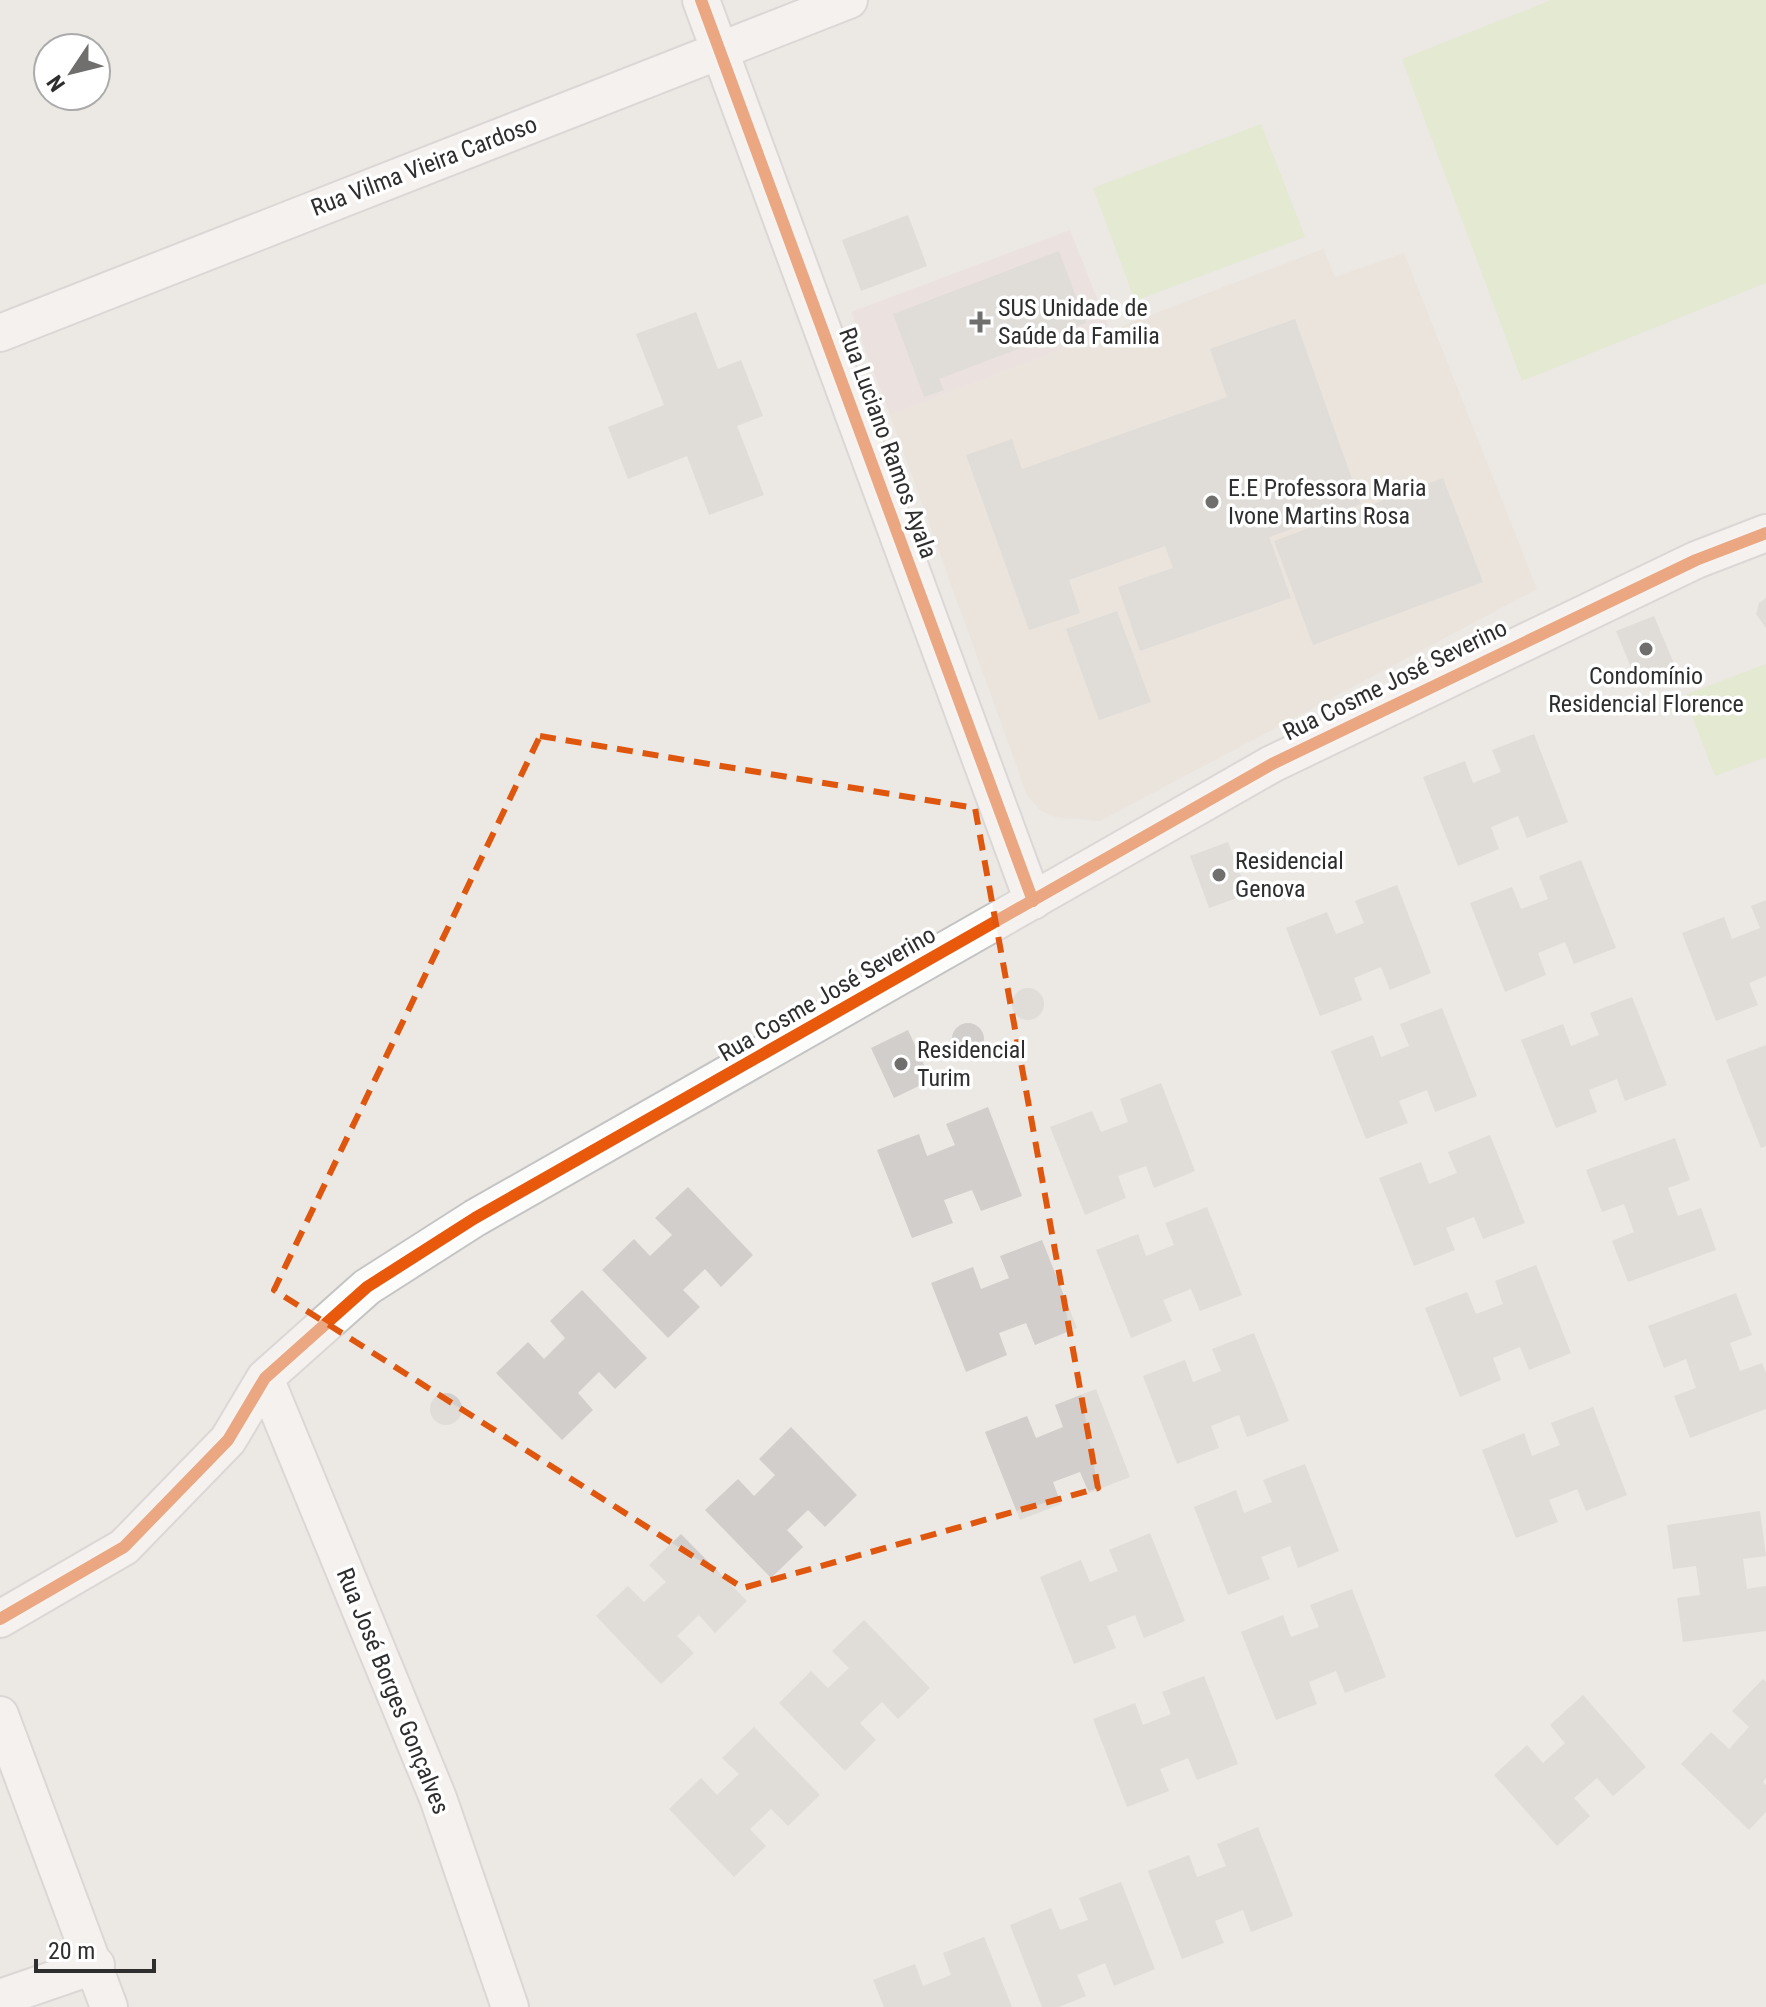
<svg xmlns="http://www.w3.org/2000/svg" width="1766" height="2007" font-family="'Roboto Condensed',sans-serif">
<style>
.education{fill:#e6e0d3}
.medical{fill:#e9dcdb}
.pitch{fill:#d9eabb}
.building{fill:#d1cecb}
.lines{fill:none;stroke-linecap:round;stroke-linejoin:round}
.minor-casing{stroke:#c5c4c5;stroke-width:40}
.minor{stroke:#fcfcfb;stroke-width:36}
.cycleway-casing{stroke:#fff;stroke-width:17}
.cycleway{stroke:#e8590c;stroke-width:12}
.marked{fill:none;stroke:#df570e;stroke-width:6;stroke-dasharray:16 10;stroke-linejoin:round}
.poi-dot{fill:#706f6e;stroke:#fff;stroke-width:3}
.labels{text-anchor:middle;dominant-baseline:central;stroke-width:7;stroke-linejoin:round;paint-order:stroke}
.street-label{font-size:24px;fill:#2e2e2e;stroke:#fff}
.poi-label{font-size:24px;fill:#2e2e2e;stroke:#fff;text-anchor:start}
</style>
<rect width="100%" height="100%" fill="#ece8e4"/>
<!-- education -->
<path class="education" d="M1323,249L1335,277L1404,253L1537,589L1100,821L1054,817L1040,810L1027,795L890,415Z"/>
<!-- medical -->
<path class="medical" d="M1070,230L1110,331L890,415L851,312Z"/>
<!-- pitch -->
<path class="pitch" d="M1551,0H1766V283L1522,381L1402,59Z
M1261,124L1305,237L1135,301L1093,188Z
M1766,664V757L1715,776L1684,695Z"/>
<!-- building -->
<path class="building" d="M908,215L927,266L861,291L842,240Z
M1059,251L1086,323L939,379L944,390L924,397L893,314Z
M696,312L718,369L741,360L763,416L737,426L764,495L709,515L687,456L628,479L608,427L664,405L636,334Z
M1295,319L1361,504L1269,537L1291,598L1140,651L1118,587L1173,568L1165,546L1069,580L1080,613L1029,630L966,455L1012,439L1022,469L1227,397L1210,349Z
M1443,478L1483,582L1313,645L1274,541Z
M1766,598V628L1756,614L1759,603Z
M1117,611L1151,702L1099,720L1066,629Z
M1654,616L1675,666L1637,682L1616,631Z
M1534,734L1568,822L1527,838L1518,816L1491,827L1499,849L1458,866L1423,777L1465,761L1473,783L1501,772L1492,750Z
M1228,842L1248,894L1209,908L1190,856Z
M1581,860L1616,948L1574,964L1565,942L1538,953L1546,975L1505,992L1470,903L1512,887L1521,909L1548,899L1539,876Z
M1397,885L1431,973L1390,990L1381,967L1354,978L1362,1000L1320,1016L1286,928L1327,912L1336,934L1364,923L1355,901Z
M1766,900V976L1749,983L1758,1005L1716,1021L1682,933L1724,917L1732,939L1760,928L1751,906Z
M1012 1004a16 16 0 1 1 32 0a16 16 0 1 1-32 0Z
M1632,997L1667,1085L1625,1101L1617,1079L1589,1090L1597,1112L1556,1128L1521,1040L1563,1024L1571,1046L1599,1035L1590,1013Z
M1442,1008L1477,1096L1435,1112L1427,1090L1399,1101L1408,1123L1366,1139L1331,1051L1373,1035L1381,1057L1409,1046L1400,1024Z
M952 1039a16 16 0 1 1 32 0a16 16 0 1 1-32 0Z
M908,1030L931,1080L894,1098L871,1048Z
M1766,1045V1146L1761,1148L1726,1060Z
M1161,1083L1195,1171L1154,1188L1146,1166L1118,1176L1126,1198L1085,1215L1050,1127L1092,1111L1101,1132L1128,1122L1120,1099Z
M988,1107L1022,1196L981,1211L972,1190L944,1200L953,1223L912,1238L877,1150L919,1134L927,1156L955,1145L946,1124Z
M1490,1135L1525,1223L1483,1239L1474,1217L1446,1228L1455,1250L1414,1266L1379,1178L1421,1162L1429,1184L1457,1173L1448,1152Z
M1675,1138L1690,1180L1668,1188L1678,1216L1701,1208L1716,1250L1628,1282L1612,1241L1634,1232L1624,1204L1602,1212L1586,1170Z
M688,1187L753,1255L721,1287L705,1269L683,1290L700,1307L668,1338L602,1270L634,1239L650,1256L672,1235L655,1218Z
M1207,1207L1242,1295L1200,1311L1191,1289L1163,1300L1172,1321L1131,1338L1096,1250L1138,1234L1146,1256L1174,1245L1165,1223Z
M1042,1240L1077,1328L1035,1345L1026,1323L999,1333L1007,1355L966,1372L931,1283L973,1267L981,1289L1009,1278L1000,1256Z
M1536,1265L1571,1353L1529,1370L1520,1347L1493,1358L1501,1380L1460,1397L1425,1308L1467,1292L1476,1314L1503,1304L1495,1281Z
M582,1290L647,1358L615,1389L599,1372L578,1393L593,1410L562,1440L496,1373L528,1342L544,1359L565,1338L550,1321Z
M1736,1293L1752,1335L1730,1343L1740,1371L1762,1363L1766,1373V1409L1690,1438L1674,1396L1696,1388L1686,1359L1664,1368L1648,1326Z
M1254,1333L1289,1421L1247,1437L1239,1415L1211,1426L1219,1448L1177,1464L1143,1376L1185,1360L1193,1382L1221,1371L1212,1349Z
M1096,1389L1130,1477L1089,1493L1080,1472L1053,1482L1061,1504L1020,1520L985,1432L1027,1416L1036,1438L1063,1427L1055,1405Z
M430 1409a16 16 0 1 1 32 0a16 16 0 1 1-32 0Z
M1593,1407L1627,1495L1586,1511L1577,1489L1549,1500L1558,1522L1516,1538L1482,1450L1524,1433L1532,1456L1560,1445L1551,1423Z
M791,1427L857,1495L825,1527L808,1510L787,1530L803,1547L771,1578L705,1510L738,1479L754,1496L775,1475L759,1459Z
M1305,1464L1339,1551L1298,1568L1290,1546L1261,1557L1270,1579L1228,1595L1194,1507L1236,1490L1244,1513L1272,1502L1263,1480Z
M1760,1511L1766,1556L1743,1559L1747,1589L1766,1586V1631L1683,1642L1677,1598L1700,1595L1696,1566L1673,1569L1667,1525Z
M1150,1533L1185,1621L1144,1638L1135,1615L1107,1626L1116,1648L1074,1664L1040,1577L1081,1560L1090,1582L1118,1571L1109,1550Z
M681,1534L747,1601L715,1633L699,1615L677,1636L694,1653L661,1684L596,1616L628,1586L644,1602L666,1582L649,1565Z
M1352,1589L1386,1677L1345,1693L1336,1671L1309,1682L1317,1704L1276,1720L1241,1632L1283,1615L1291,1637L1319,1627L1310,1605Z
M864,1620L930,1688L898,1719L882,1702L860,1723L876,1740L845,1771L779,1703L811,1671L828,1688L849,1668L832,1651Z
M1204,1676L1238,1764L1197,1780L1188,1758L1160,1769L1169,1791L1127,1807L1093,1719L1135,1703L1143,1725L1171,1714L1162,1692Z
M1763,1679L1766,1682V1778L1763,1782L1766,1785V1812L1749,1830L1681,1764L1711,1732L1729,1749L1749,1727L1732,1711Z
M1583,1695L1646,1767L1613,1796L1597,1778L1574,1798L1590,1816L1557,1846L1494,1775L1527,1745L1543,1763L1565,1743L1550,1725Z
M754,1727L820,1795L788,1826L771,1809L750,1829L766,1846L734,1877L669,1809L701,1778L717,1795L739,1774L722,1758Z
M1258,1827L1293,1916L1251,1932L1243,1910L1215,1921L1224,1943L1182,1959L1148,1871L1189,1855L1197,1877L1226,1866L1217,1844Z
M1121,1882L1155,1969L1114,1986L1105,1963L1077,1975L1086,1996L1059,2007H1042L1010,1925L1051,1908L1060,1930L1088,1920L1079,1898Z
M984,1937L1012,2007H884L873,1980L915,1964L923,1986L951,1975L943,1953Z"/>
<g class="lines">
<defs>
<path id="minor" d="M701,0L1033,901
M0,333L849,0
M265,1378L438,1798L510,2007
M0,1619L124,1547L228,1440L265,1378L367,1287L475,1218L1272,764L1696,560L1766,533
M0,1715L109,2007
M0,1998L96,1965"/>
</defs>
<!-- minor casing -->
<use href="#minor" class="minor-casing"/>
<!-- minor -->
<use href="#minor" class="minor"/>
<defs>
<path id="cycleway" d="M701,0L1033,901
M0,1619L124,1547L228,1440L265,1378L367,1287L475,1218L1272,764L1696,560L1766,533"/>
</defs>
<!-- cycleway casing -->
<use href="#cycleway" class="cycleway-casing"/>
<!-- cycleway -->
<use href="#cycleway" class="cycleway"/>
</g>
<!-- marked area -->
<path d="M0 0H1766V2007H0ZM540,736L975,808L1098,1488L743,1588L274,1290Z" fill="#ece8e4" fill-opacity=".55" fill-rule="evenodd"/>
<path class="marked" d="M540,736L975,808L1098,1488L743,1588L274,1290Z"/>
<!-- markers -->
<g class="poi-dot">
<path d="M976 310h8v8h8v8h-8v8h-8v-8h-8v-8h8z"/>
<circle cx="1212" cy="502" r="8"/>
<circle cx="1646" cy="649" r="8"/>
<circle cx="1219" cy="875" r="8"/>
<circle cx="901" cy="1064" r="8"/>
</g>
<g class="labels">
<!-- street labels -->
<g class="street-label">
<text transform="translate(424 166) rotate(-21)">Rua Vilma Vieira Cardoso</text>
<text transform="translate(888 443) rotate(70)">Rua Luciano Ramos Ayala</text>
<text transform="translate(1395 680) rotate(-26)">Rua Cosme José Severino</text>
<text transform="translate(827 994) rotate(-30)">Rua Cosme José Severino</text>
<text transform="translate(393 1691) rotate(68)">Rua José Borges Gonçalves</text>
</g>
<!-- poi labels -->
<g class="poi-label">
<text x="998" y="308">SUS Unidade de<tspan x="998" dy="28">Saúde da Familia</tspan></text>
<text x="1228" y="488">E.E Professora Maria<tspan x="1228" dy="28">Ivone Martins Rosa</tspan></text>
<text x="1646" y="676" text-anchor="middle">Condomínio<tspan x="1646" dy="28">Residencial Florence</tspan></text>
<text x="1235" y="861">Residencial<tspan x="1235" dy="28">Genova</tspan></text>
<text x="917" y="1050">Residencial<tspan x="917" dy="28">Turim</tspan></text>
</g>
</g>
<!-- north arrow -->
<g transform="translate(72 72) rotate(235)"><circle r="38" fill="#ffffff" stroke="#ababab" stroke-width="2"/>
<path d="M0-6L14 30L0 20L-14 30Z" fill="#706f6e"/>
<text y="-12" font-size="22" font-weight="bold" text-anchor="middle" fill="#2e2e2e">N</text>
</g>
<!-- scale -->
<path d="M36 1959v12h118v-12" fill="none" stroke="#2e2e2e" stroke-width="4"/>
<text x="48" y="1959" font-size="24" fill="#2e2e2e" stroke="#ffffff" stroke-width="6" paint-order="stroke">20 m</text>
</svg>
